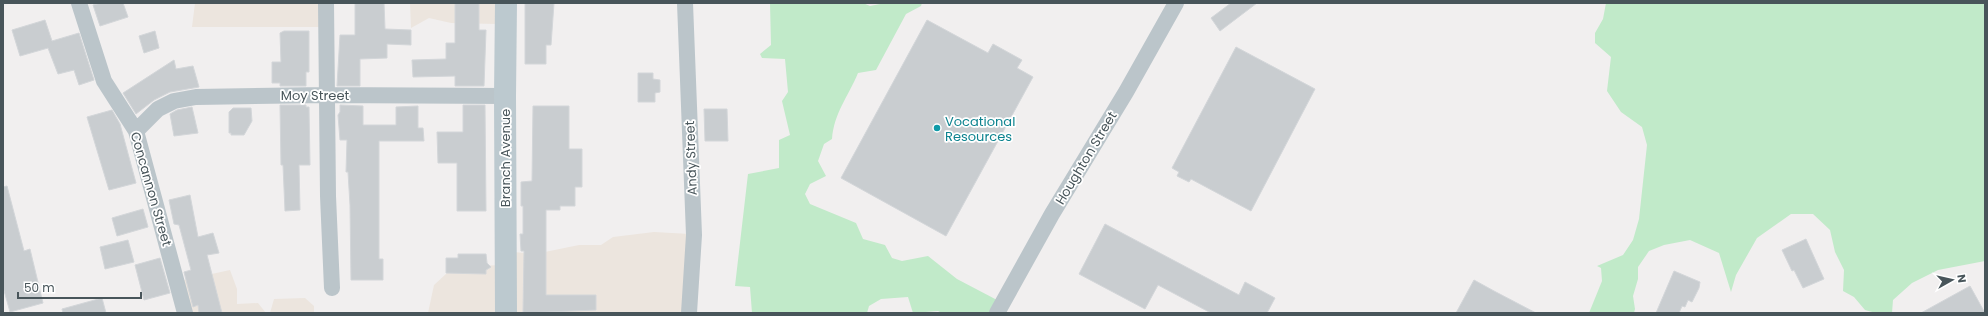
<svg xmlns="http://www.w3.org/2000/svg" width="1988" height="316" font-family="Poppins,sans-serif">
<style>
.commercial{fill:#ece5de}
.green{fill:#c1eac9}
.building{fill:#c9cdd0;stroke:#d3d6d9}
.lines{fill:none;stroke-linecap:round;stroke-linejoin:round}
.minor{stroke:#bbc5ca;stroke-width:16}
.secondary{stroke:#bcc9cf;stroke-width:22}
.culture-dot{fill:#0f9aa8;stroke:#fff;stroke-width:1.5}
.labels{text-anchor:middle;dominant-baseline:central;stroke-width:3.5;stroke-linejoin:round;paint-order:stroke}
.street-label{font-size:13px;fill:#48555a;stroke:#fff}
.culture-label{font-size:13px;fill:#0d838f;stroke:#fff;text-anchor:start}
</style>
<rect width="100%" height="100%" fill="#f1efef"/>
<!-- commercial -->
<path class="commercial" d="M195,3H324L325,27H192Z
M410,3H499L497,24L451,23L429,18L411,28Z
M654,232L690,234L686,313H428L434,285L447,273L460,267L500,265L504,251L535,254L579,245H601L613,237Z
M230,270L237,289V304L258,303L266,313H181L175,282Z
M305,298L314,306V313H270L274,299Z"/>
<!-- green -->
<path class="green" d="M770,3H863L870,6L885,3H922L921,6L906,14L876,70L858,73C848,97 834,113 832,139L824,144L818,161L826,176L810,184L805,194L810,204L856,223L863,239L885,245L892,258L902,261L928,256L957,279L997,300L991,313H942L938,311L913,313L908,297L881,299L869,306L867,313H752L750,287L735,286L748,174L779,168V140L790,135L782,101L788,92L785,59L762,58L760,54L771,45Z
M1606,3H1985V261L1938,270L1912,283L1893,300L1892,313H1876L1865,310L1854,297L1843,291L1844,270L1835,252L1830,230L1813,214H1791L1757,238L1736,275L1731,292L1719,253L1690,240L1664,245L1649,251L1638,267V279L1633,296L1635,309L1634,313H1589L1602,281L1601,268L1597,266L1623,255L1633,240L1639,219L1647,145L1642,127L1621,112L1607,91L1611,57L1595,43V33L1603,19Z"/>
<!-- building -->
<path class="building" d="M101,3H123L128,17L100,26L93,5Z
M355,3H384L385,29L411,30V45L387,44V58L360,59V86H337L340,35H355Z
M455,3H479V30H486L484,86H455V76L413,77L412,60L446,59V43H455Z
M525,3H554L551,45H546V64H525Z
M1231,3H1257L1220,31L1211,18Z
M45,20L52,41L79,33L94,80L79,85L74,70L58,74L48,48L20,56L12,30Z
M927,20L988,53L993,44L1022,60L1017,68L1033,77L946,236L841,178Z
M155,31L159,48L144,53L139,36Z
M284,31H309V72H306V86H280V83H272V62H281L280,33Z
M1236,47L1315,89L1251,211L1191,179L1189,182L1177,176L1179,172L1172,168Z
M174,60L176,69L193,66L199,87L170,92L154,100L136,114L123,93Z
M638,73H653V79L660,80V92L655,93V102H638Z
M280,105H306V107H309L310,165H299L300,210L285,211L283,165H281Z
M340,105L363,106V125H396V107L418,106V128H423L424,141H379V259H383V280H351L350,205L348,172H346L347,140H340L338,115L340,112Z
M463,105H485L486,211H457V163H438L437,132H463Z
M533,106H569V149H582V187H575V206H560V210H546V295H596V310L523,313L524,251H521L520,234H523V206H521V182L532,181Z
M192,107L198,133L174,136L170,114L177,110Z
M233,108H251L252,121L244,135H231V133H229V112Z
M704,109H727L728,141H705Z
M112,110L120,124L136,183L109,190L87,117Z
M7,186L24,251L30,249L43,303L10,312L3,287V187Z
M190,195L198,237L213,233L219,253L207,255L222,313H199L198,305L193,307L184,272L191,270L179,225L174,224L169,200Z
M143,209L148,227L117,236L112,218Z
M1105,224L1239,295L1245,282L1275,298L1267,313H1211L1158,285L1145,309L1079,274Z
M1806,239L1824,279L1803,288L1794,270L1792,271L1782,250Z
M128,240L134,262L105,269L100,247Z
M458,254H486L487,263L491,267L486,270V274L446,273V258H458Z
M160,258L170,293L144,300L135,265Z
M1674,271L1700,282L1699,288L1692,302L1688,300L1685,307L1682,306L1679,313H1656Z
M1474,280L1494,291L1536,313H1456Z
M1970,286L1985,313H1921Z
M102,298L106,313H63L62,309Z"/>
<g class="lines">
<!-- minor -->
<path class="minor" d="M79,3L104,81L136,131L185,313
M326,3L328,196L332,288
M685,3L694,235L689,313
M136,131L158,109L174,101L196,97L326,95L505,96
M997,313L1052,214L1126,92L1176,3"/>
<!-- secondary -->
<path class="secondary" d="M506,3L505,96L506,313"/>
</g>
<!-- markers -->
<circle class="culture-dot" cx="937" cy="128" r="4"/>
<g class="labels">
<!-- street labels -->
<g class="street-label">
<text x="315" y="95">Moy Street</text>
<text transform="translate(505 158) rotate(-90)">Branch Avenue</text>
<text transform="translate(691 158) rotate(-92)">Andy Street</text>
<text transform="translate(1086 158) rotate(-59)">Houghton Street</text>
<text transform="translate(151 189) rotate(74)">Concannon Street</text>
</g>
<!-- culture labels -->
<g class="culture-label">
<text x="945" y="121">Vocational<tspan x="945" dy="15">Resources</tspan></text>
</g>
</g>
<!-- border -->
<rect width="1988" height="316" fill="none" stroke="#48555a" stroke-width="8"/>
<!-- north arrow -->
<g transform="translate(1952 280) rotate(82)" stroke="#ffffff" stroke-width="3" paint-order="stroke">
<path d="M0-3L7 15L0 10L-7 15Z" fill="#48555a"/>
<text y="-6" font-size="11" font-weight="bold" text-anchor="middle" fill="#48555a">N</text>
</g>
<!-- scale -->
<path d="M18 292v6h123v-6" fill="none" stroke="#48555a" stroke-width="2"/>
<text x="24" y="292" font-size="12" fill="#48555a" stroke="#ffffff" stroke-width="3" paint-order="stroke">50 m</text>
</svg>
